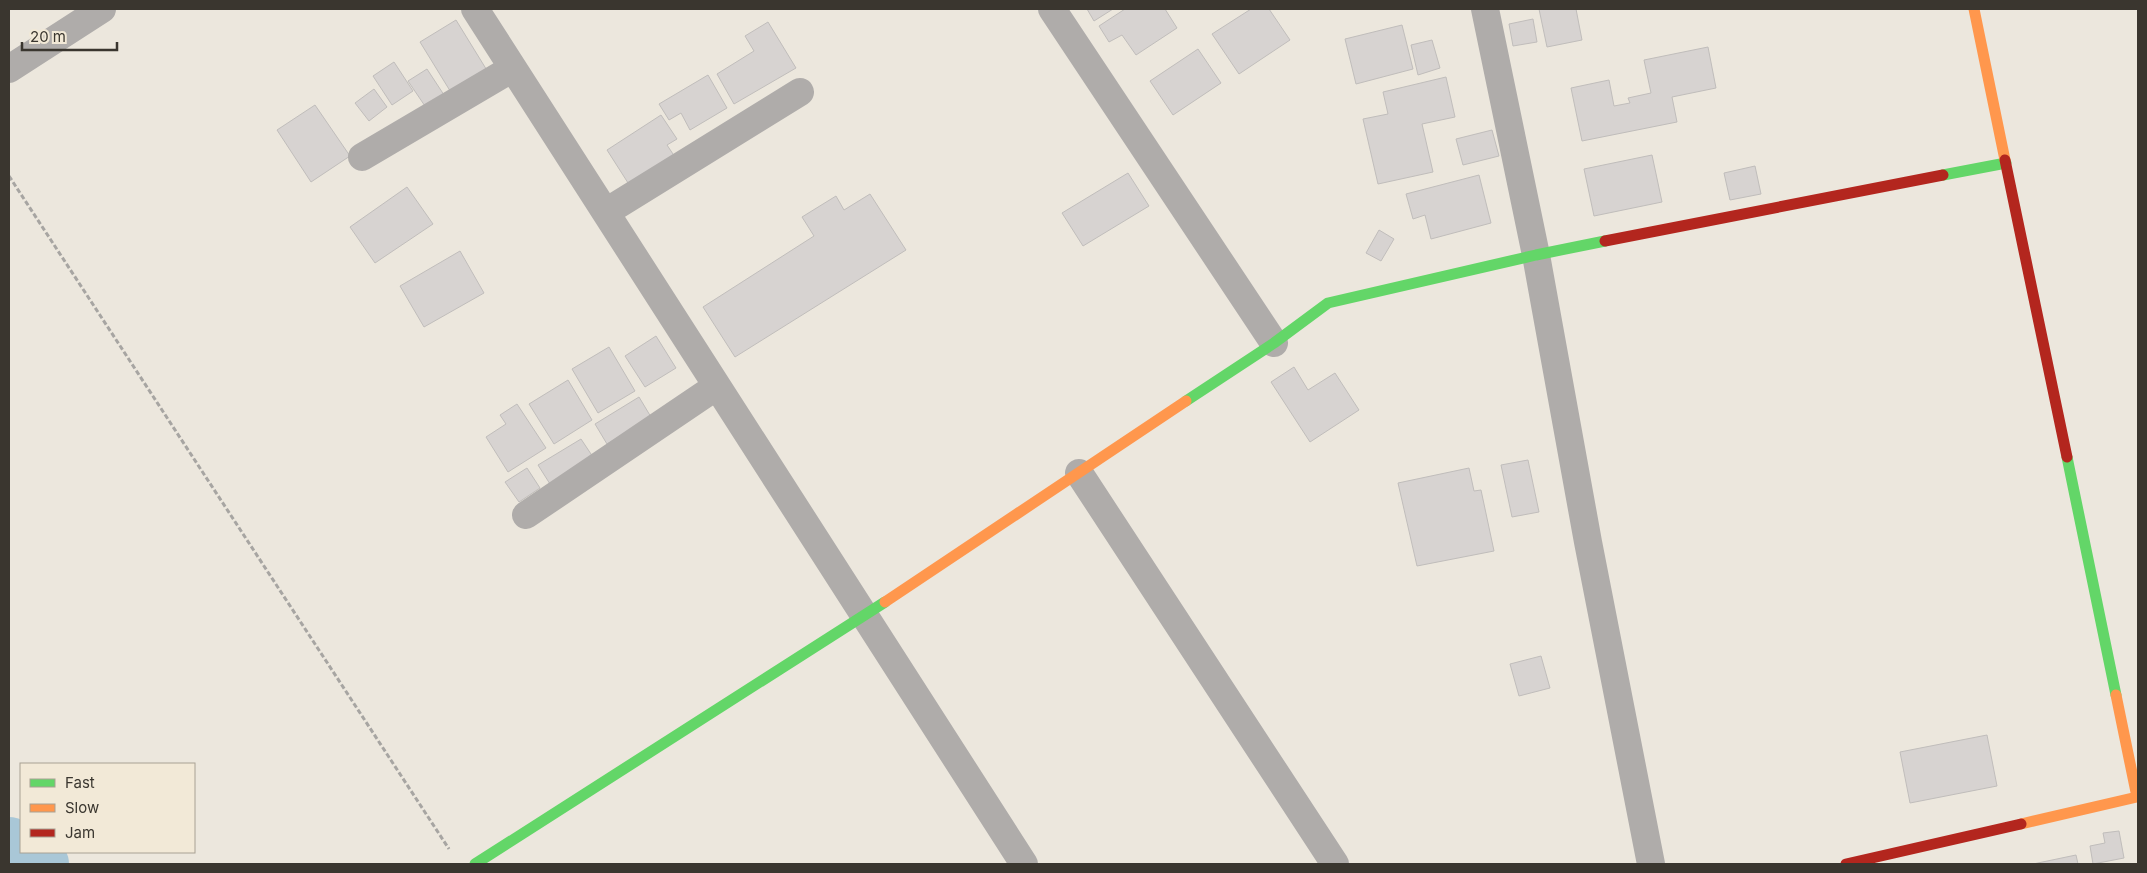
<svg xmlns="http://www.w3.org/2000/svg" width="2147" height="873" font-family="Inter,sans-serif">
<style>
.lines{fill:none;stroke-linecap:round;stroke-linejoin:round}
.river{stroke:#a9c7d7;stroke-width:56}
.building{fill:#d7d3d1;stroke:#c0bdbb}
.path{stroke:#a7a5a2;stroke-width:3;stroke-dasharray:5 2.5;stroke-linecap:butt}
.street{stroke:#afacaa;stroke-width:28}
.fast{stroke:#63d668;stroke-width:11}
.slow{stroke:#ff974d;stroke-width:11}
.jam{stroke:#b3261e;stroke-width:11}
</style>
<rect width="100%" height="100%" fill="#ece7dd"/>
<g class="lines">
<!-- river -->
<path class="river" d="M9,845L41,864"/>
</g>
<!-- building -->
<path class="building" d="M1087,9H1113L1094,21Z
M1125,9H1165L1177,28L1136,55L1122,35L1109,42L1099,26Z
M1251,9H1269L1290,40L1239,74L1212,34Z
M1539,9H1576L1582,40L1547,47Z
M1533,19L1537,42L1513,46L1509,24Z
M456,20L488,72L452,94L420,42Z
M768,22L796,68L734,104L717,74L754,51L745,36Z
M1402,25L1413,69L1356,84L1345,39Z
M1432,40L1440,68L1418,75L1411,45Z
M1708,47L1716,88L1672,97L1677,122L1582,141L1571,88L1609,80L1614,106L1630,103L1628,98L1651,93L1644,60Z
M1198,49L1221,83L1173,115L1150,81Z
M394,62L413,91L392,105L373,76Z
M427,69L446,98L427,109L408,81Z
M708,75L727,108L690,130L681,113L669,120L659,104Z
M1446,77L1455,117L1422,124L1433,172L1378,184L1363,119L1388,114L1383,92Z
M374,89L387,107L369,121L355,103Z
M315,105L350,156L311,182L277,130Z
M661,115L677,139L667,145L675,157L630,186L607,150Z
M1492,130L1499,156L1463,165L1456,139Z
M1652,155L1662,202L1594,216L1584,169Z
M1755,166L1761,194L1730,200L1724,173Z
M1128,173L1149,206L1083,246L1062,213Z
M1479,175L1491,223L1431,239L1425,215L1413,219L1406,194Z
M407,187L433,224L375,263L350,227Z
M870,194L906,250L735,357L703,307L814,236L802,217L836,196L844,210Z
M1379,230L1394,239L1381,261L1366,253Z
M460,251L484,293L424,327L400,286Z
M656,336L676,368L645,387L625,356Z
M609,347L635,391L598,413L572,369Z
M1294,367L1308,390L1335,373L1359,410L1310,442L1271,382Z
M568,380L592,420L554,444L529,404Z
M639,397L651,417L607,444L595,424Z
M517,404L546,448L508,472L486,437L506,424L500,415Z
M581,439L593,457L550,484L538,465Z
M1528,460L1539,512L1512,517L1501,465Z
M527,468L540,488L519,502L505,482Z
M1469,468L1474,491L1481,490L1494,551L1417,566L1398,483Z
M1541,656L1550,688L1519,696L1510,664Z
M1987,735L1997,786L1910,803L1900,752Z
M2119,831L2124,858L2093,864L2090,846L2105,843L2103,833Z
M2076,855L2078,864H2033Z"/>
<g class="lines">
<!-- path -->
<path class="path" d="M9,176L449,849"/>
<!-- street -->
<path class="street" d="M475,9L1024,864
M1052,9L1274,343
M1485,9L1536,255L1588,542L1651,864
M9,69L102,9
M362,157L513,68
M606,212L800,92
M1079,473L1335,864
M526,515L717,386"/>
<!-- fast -->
<path class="fast" d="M1943,175L2006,163
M1186,401L1274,343L1328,303L1536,255L1605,241
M2067,457L2116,695
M475,864L885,602"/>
<!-- slow -->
<path class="slow" d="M1974,9L2005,160
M885,602L1186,401
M2021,824L2137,797L2116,695"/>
<!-- jam -->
<path class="jam" d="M2005,160L2067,457
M1605,241L1943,175
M1846,864L2021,824"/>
</g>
<!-- border -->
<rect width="2147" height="873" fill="none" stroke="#3a362f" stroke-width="20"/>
<!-- legend -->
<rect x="20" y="763" width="175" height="90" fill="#f2e9d7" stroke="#a8a194"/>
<rect x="30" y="779" width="25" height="8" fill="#63d668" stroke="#a8a194"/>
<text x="65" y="788" font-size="15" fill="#3a362f">Fast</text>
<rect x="30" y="804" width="25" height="8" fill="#ff974d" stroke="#a8a194"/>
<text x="65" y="813" font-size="15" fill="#3a362f">Slow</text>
<rect x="30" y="829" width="25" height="8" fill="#b3261e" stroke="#a8a194"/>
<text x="65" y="838" font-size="15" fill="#3a362f">Jam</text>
<!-- scale -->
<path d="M22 42v8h95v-8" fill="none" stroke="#3a362f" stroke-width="2.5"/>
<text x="30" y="42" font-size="15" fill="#3a362f" stroke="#f2e9d7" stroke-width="4" paint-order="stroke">20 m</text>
</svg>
